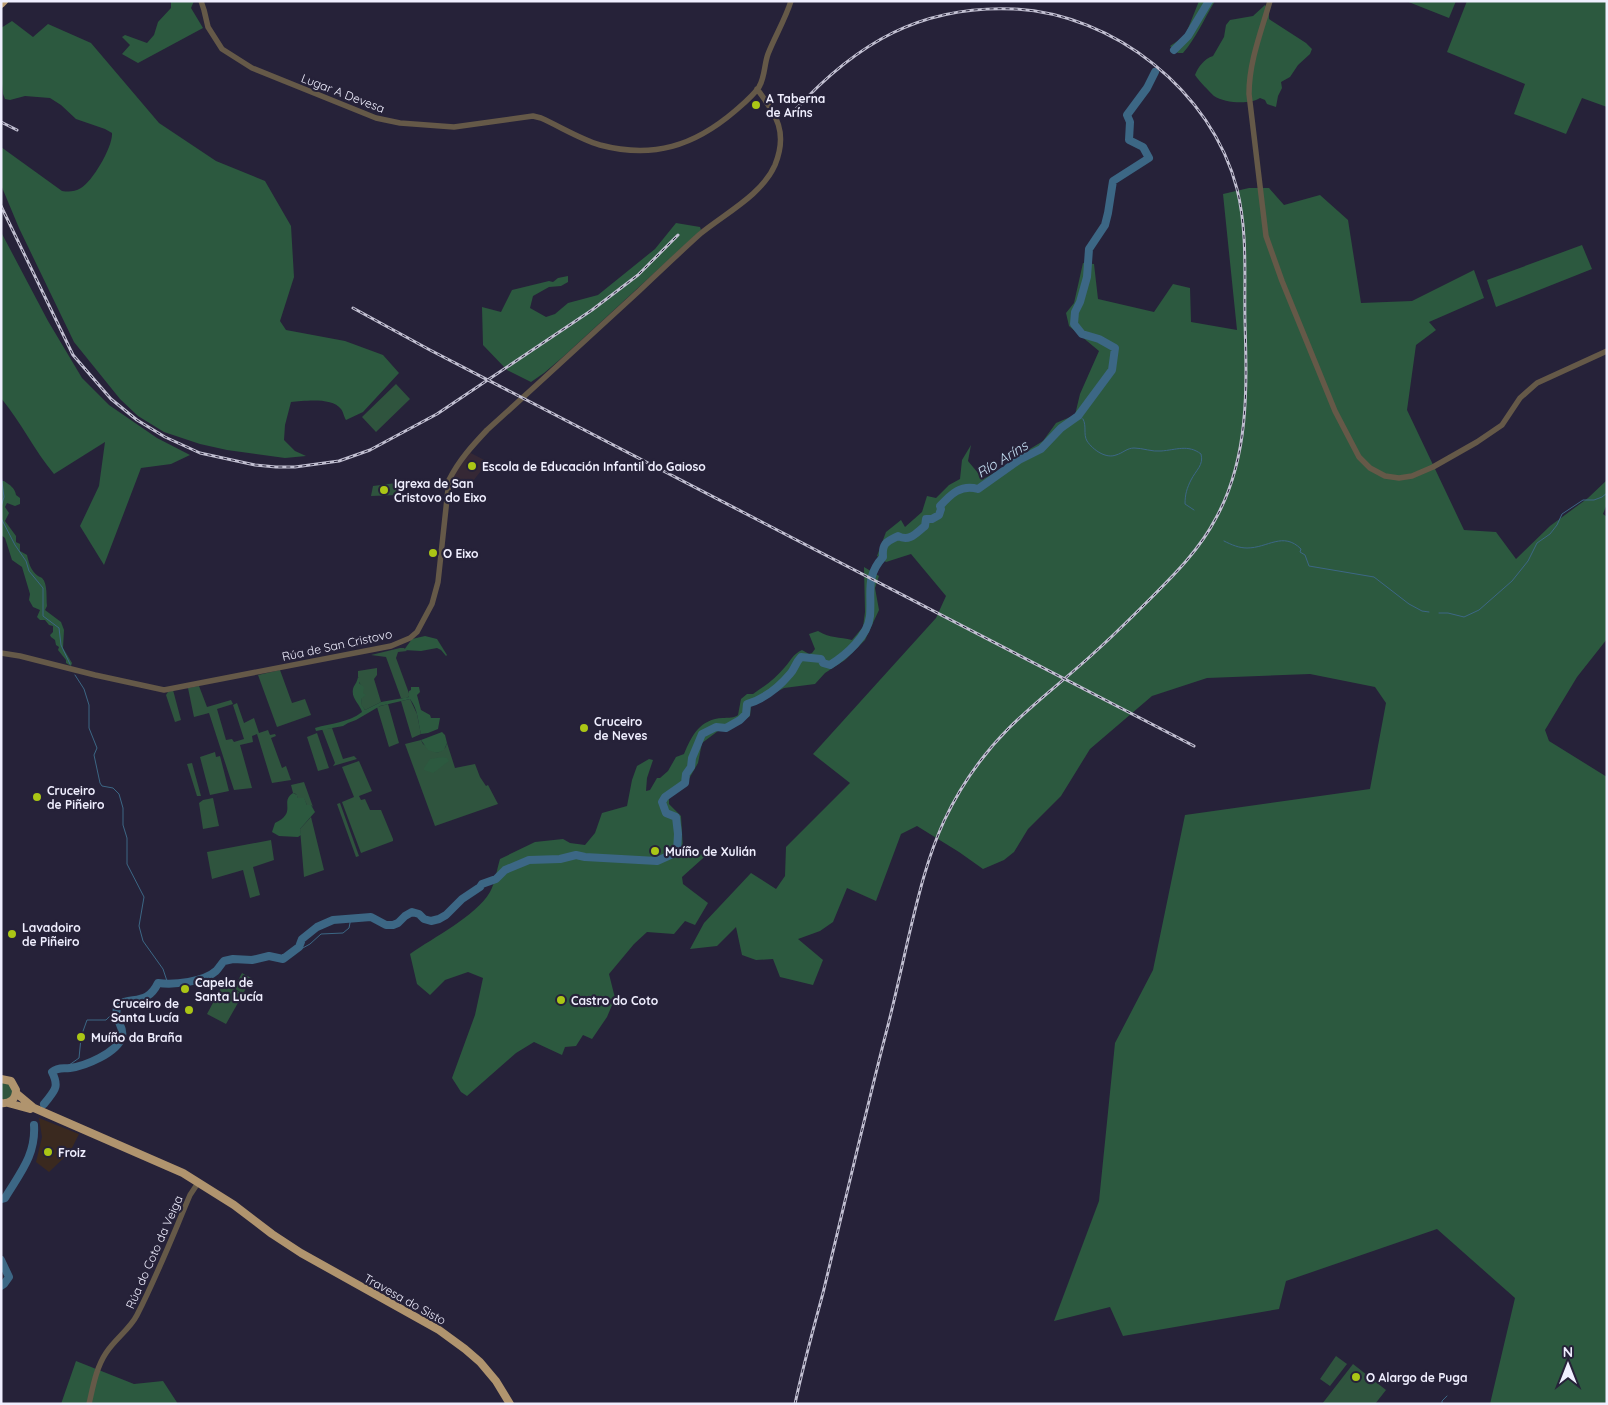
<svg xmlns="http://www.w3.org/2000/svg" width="1608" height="1405" font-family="Quicksand,sans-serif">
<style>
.commercial{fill:#3a291f}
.education{fill:#352835}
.green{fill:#2f543e}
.forest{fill:#2c593f}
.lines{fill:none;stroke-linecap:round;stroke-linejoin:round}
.stream{stroke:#3c6785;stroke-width:1}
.river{stroke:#3c6785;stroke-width:8}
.tertiary{stroke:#655948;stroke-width:5.5}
.trunk{stroke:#b0946e;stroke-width:8}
.motorway{stroke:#bd9e75;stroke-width:8}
.rail-casing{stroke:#c1bfd1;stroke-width:3}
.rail{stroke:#262239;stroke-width:1;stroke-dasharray:4;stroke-linecap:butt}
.poi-dot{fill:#abc615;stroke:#262239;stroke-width:2}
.labels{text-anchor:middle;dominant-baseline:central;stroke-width:4.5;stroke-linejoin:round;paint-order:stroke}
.street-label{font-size:12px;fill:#f0efff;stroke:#262239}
.poi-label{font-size:12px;font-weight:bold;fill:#f0efff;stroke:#262239;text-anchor:start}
.water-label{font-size:14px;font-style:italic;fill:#c6e0f4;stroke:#262239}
</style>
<rect width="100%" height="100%" fill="#262239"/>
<!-- commercial -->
<path class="commercial" d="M39,1118L79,1134L70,1152L49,1172L36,1162L42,1137Z"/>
<!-- education -->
<path class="education" d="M469,452L488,462L469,486L452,477Z"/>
<!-- green -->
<path class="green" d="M396,384L410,399L376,432L362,417Z
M396,483L397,495L371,496L373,486Z
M400,648H404L407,651L398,652L396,658L410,696L406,698H401L386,657L371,655Z
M377,668V675L374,679L381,702L365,710L361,705C361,697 365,690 359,682V678L358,677V671Z
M280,670L292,703L305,699L311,715L277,727L258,675Z
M199,686L207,707L231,700L233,704L217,709L226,740L232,739L234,742L244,739L233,705L237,703L244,723L254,718L259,733L268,730L270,735L275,734L276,736L271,738L282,768L286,766L291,780L272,783L257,734L252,736L253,742L240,745L252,788L234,790L209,713L194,717L188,688Z
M173,690L181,720L175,722L166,695L168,692Z
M410,699L417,714L421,734L412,738L401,701Z
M388,704L399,743L389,747L377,707Z
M332,728L343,759L354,756L357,759L333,766L335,763L322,729Z
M317,733L329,768L318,771L307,737Z
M421,740L423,744L437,753L445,748L447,743L455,768L475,764L480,777L486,786L488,785L498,804L435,826L405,744Z
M215,752L216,757L220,756L229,791L210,795L200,757Z
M359,761L372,791L359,796L361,800L365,799L370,810H381L393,839V841L361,853L342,802L354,797L342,767Z
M192,763L201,796H197L187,764Z
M304,782L313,807L311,805H307L304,799L298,798L296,794L293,793L291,785Z
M213,798L219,826L203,829L199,803L203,800Z
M340,803L359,856L356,857L337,804Z
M311,817L324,870L304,877L300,829Z
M271,840L274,860L253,867L260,895L250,898L243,870L212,879L207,852Z
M242,973L251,978L243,994L234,988Z
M223,984L243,994L226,1024L207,1014Z
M1,1082L10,1084C13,1090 14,1095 8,1099H1Z
M1336,1356L1347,1364L1330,1386L1320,1379Z
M1353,1364L1386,1390L1375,1404H1322Z"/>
<!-- forest -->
<path class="forest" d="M171,1H194L191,8L203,28L138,63L122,54L130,45L122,37L125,35L147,43L154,35L158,22L171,8Z
M1199,1H1215C1204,19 1196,38 1183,53H1178L1170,46L1185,36Z
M1406,1H1456L1449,18Z
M1467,1H1607V107L1582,98L1566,134L1514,114L1525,84L1447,52Z
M1265,5L1269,11V19L1306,43L1312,49L1310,54L1298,65L1290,77L1281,82L1282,88L1278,96L1276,107L1267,104L1265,100L1260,98C1249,105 1225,103 1214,96C1208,90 1200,82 1195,75C1198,67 1204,59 1213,56L1224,37L1226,25L1230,20L1253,16Z
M12,21L33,37L48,24L91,43L159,123L216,161L265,181L291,226L294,277L280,321L286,330L345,341L383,355L399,373L363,412L346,420C344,417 343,411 341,409C332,397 304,401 291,402L285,425L284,440L295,451L306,456L285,458L227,450L200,444L164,432L138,416L120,399L74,342L19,228L1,185V147L62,191C69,192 74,192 81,188C92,182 113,147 112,133L105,129L76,119L61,105L50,98L25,96L10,100L5,99L3,94L1,74V28Z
M1249,188H1269L1284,205L1320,195L1348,220L1361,303L1412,301L1474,270L1484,298L1429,322L1436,330L1416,345L1407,410L1464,530L1496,532L1516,559L1550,526L1588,498L1607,480V504L1603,514L1607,517V639L1577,677L1545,730L1549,741L1607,777V1404H1490L1515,1298L1437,1229L1286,1281L1279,1309L1123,1336L1110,1307L1054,1321L1099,1201L1115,1043L1153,970L1185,815L1370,789L1386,703L1375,687L1310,674L1207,678L1152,696L1090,749L1061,796L1028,829L1014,852L1004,860L983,869L959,852L917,826L901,834L876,901L847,888L833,922L820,931L798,939L823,960L813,985L780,977L773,959L756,960L742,955L736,927L717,946L690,949L704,923L751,873L776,889L785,876L786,847L850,783L813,754L936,618L946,596L911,554L886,562L877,556L886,532L901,520L905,527L922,512L927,496L936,498L949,485L960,479L962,460L971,445L968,461L983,479L1002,469L1015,458L1043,441L1056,423L1075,415L1080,394L1099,351L1069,326L1066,313L1074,303L1083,263L1094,264L1098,299L1154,312L1173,284L1190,288L1191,322L1237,330L1223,194Z
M676,223L700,227L701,230L564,356L544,373L531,382L507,370L483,345L482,307L501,312L512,290L549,281L553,282L558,278L568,276V282L561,286L549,287L533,296L530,308L546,317L555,314L568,303L598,295L655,249Z
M1,232L48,321L82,378L109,405L157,438L190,455L171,464L141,468L104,565L80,526L99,486L105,442L54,474C34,450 21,422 1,398Z
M1582,245L1592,269L1496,307L1487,280Z
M1,481H4C10,485 15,488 16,495L20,498V504L15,506L7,503L5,507L9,513L5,521L16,536V542L20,544V551L27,555C29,563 30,570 38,576C39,577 41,577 42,578C48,584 46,598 47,606L45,610L61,622L64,630L63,648L72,663L71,666L66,663V660L58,650L59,647L56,645L55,640L51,637L50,635L53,632V626L49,625L45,620H40L37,617L40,610L33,607L29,600L30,594L22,567L12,560L5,538L1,535Z
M864,567L879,576L875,588L879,610L865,640L845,660L825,673L815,684L784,688L751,705L750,716L729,730L718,731L702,743L698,763L686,784L669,796V804L681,816L683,849L711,851L682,877L683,884L708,903L695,925L685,921L674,934L647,932L634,944L609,974L615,998L607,1017L592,1039L583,1035L576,1046L565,1047L562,1055L534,1042L516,1053L467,1096L461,1092L452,1078L475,1015L483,978L468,972L445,980L430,995L417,984L410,954C434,937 475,917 490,892C495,883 497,869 500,859L535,842L563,839L570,843L585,845L595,833L602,813L627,806L632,780L637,766L649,759L653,760L647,778L646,791L650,790L657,778H660L668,771L676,757L684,754C692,735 700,719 723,718C730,717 732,719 738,715L741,699L747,694H753C765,686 776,678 785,667C792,659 792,655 802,650L809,654L812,653L815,649L809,634L818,631C829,638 840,637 852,640L863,627L865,612Z
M425,636L437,639L447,655L446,656L441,650L437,648L421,651L404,650L412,639Z
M358,677L359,678V683L364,687L363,693L366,695L362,698L361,704L365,710L381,702L409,697V691L411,690V687H419L420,692L417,695L421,710L430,715L431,718H440L438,729L428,733L421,734C418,722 418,709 410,699L380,706L356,720L348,723L343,726L316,731L315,728C331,723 348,723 362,712C360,704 351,699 353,689C354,685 357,683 358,677Z
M442,732L445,735L447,743L444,750L437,753L428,750L421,740Z
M443,757L447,758L449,761C443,765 439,769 433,773L424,770V768L430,759Z
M293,793L297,795L298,798H304L307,805H311L315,812L300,829L301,835L298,837L279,836L272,832L275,823C298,812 279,802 293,793Z
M76,1361L134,1384L163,1381L178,1404H61Z"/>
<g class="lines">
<!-- stream -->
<path class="stream" d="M1078,416L1082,418
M1083,419C1087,426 1083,434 1087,441C1093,450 1106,459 1116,455C1123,453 1127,448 1134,448C1143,448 1152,452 1161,451C1176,450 1188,444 1201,454C1204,465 1196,470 1191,480C1187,488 1185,494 1185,504L1194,510
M1,474L4,497L1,507
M1,518L15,545L26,561L29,571L43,588V616L59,628L61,645L70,664
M1224,541C1232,545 1239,548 1247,548C1268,548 1283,531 1301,549L1300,552L1305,555L1309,566L1374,577L1409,604L1422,611L1429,612
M1439,613H1448L1464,617L1479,610L1512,581L1528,561L1537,543L1550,534L1557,525L1562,514L1583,500H1594L1602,497L1607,493
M75,675L84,689L89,705V728L97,748L94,755L100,783L102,786L113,788L119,794L123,808V825L127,838V864L144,897L139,926L143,941L163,969L168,984
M283,959L310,944L321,934L343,933L349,928L351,918
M82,1034L87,1020H106L116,1010
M65,1068L79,1058L81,1038
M1442,1404V1401L1447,1396"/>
<!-- river -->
<path class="river" d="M1174,50L1188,36L1209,1
M44,1104C54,1091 60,1088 52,1072C58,1067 63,1069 70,1068C85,1066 117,1053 122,1037C125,1024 112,1021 118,1004C135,997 148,1004 158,983C174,985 204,982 216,971C219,968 221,964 224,961L233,959L252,960L269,956L283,959L299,947L302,939L317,927L333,920L371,917L386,925H393L398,923L405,916L412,912L419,914L424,919L431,921L439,919L446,915L462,899L480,887L482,884L496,879L505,870L529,860L560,859L576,855L585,857L657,861L677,852L678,834L676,817L666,813L662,802L665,797L685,783L686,774L691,767L692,758L702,734L716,727L726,728L740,720L746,714L747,704C764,699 779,687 790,674C795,669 795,663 801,657L821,659L823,663L830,665C846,655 868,636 870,616C872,592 865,577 883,557C882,543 886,542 898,536C910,542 916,533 925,526L926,519H932L939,515L941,509L940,506C951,494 961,484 978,489L1019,460L1041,449L1061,428L1078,416L1112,370L1115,348L1099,339L1082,334L1074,324L1075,312L1080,302L1087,277L1089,249L1105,225L1108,213L1113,181L1149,158L1143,147L1129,140L1130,122L1127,115L1147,88L1155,72
M1,1199L5,1198C20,1173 36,1155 34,1125
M1,1260L9,1277L4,1284L1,1286"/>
<!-- tertiary -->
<path class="tertiary" d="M201,1L204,10L208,27L222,49L252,68L376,118L400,123L454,127L533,116L541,118C561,127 580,139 600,145C653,159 694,146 735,111C743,104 753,96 759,87C765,77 764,65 768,54C775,36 785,20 791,1
M1270,1C1261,32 1249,62 1249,94L1266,236L1282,281L1335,411L1359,457L1370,468L1385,476L1399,478L1412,476L1433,467L1477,442L1502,425L1520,398L1537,383L1607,351
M1,653L20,656L95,675L164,690L391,646L410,638L417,632L432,604L438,582L449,480C459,460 472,446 487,430C538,384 588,338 639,291C659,272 679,253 700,234C724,214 762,195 775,165C788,133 777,115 757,89
M89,1404C93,1387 96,1368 106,1353C115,1339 130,1329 137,1315C157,1276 173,1235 190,1195L196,1186"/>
<!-- trunk -->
<path class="trunk" d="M1,1079L11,1081L16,1090C16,1099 10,1104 1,1103
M16,1093L34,1108L183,1173L234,1205L272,1234L301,1253L439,1330L465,1349L480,1362L496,1381L510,1404
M8,1103L30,1109"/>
<!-- motorway -->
<path class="motorway" d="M1,4L4,1"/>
<defs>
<path id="rail" d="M1,122L17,130
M1,206L73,355L111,399L137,420L165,437L200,453L255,465L276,467H295L339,461L370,450L437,414L592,310L638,275L678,235
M353,308L430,350L1194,746
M795,1404C803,1366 813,1330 823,1293C844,1206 864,1119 886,1033C895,999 902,965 910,931C919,893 928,856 944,821C960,787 982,755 1009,728C1036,701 1067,678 1095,652C1114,635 1132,617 1150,599C1175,574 1200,549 1216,518C1249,458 1247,389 1245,322C1244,278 1248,233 1237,189C1212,91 1114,14 1014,9C921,5 857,43 796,109"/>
</defs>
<!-- rail casing -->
<use href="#rail" class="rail-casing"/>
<!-- rail -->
<use href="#rail" class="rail"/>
</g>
<!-- markers -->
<g class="poi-dot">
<circle cx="756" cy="105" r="5"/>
<circle cx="472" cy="466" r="5"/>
<circle cx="384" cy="490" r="5"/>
<circle cx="433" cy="553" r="5"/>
<circle cx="584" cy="728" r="5"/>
<circle cx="37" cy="797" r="5"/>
<circle cx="655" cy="851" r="5"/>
<circle cx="12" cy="934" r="5"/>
<circle cx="185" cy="989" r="5"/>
<circle cx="561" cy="1000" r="5"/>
<circle cx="189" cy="1010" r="5"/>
<circle cx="81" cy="1037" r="5"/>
<circle cx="48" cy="1152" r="5"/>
<circle cx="1356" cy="1377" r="5"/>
</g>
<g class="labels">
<!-- street labels -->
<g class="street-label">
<text transform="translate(343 93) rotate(21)">Lugar A Devesa</text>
<text transform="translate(337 645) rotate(-12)">Rúa de San Cristovo</text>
<text transform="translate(154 1252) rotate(-66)">Rúa do Coto da Veiga</text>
<text transform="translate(405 1299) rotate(29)">Travesa do Sisto</text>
</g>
<!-- poi labels -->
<g class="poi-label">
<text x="766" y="98">A Taberna<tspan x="766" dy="14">de Aríns</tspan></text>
<text x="482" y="466">Escola de Educación Infantil do Gaioso</text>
<text x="394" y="483">Igrexa de San<tspan x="394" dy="14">Cristovo do Eixo</tspan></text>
<text x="443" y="553">O Eixo</text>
<text x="594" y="721">Cruceiro<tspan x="594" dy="14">de Neves</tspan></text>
<text x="47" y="790">Cruceiro<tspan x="47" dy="14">de Piñeiro</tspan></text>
<text x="665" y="851">Muíño de Xulián</text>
<text x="22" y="927">Lavadoiro<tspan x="22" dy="14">de Piñeiro</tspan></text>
<text x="195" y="982">Capela de<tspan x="195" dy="14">Santa Lucía</tspan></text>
<text x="571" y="1000">Castro do Coto</text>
<text x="179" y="1003" text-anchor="end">Cruceiro de<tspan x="179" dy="14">Santa Lucía</tspan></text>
<text x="91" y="1037">Muíño da Braña</text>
<text x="58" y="1152">Froiz</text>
<text x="1366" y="1377">O Alargo de Puga</text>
</g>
<!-- water labels -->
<g class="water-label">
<text transform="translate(1002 459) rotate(-32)">Río Aríns</text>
</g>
</g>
<!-- border -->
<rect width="1608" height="1405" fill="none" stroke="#f0efff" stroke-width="5"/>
<!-- north arrow -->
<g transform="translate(1568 1365)" stroke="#262239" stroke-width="4" paint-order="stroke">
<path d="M0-4L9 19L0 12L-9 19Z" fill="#f0efff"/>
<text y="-8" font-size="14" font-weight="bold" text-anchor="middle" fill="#f0efff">N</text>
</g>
</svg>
